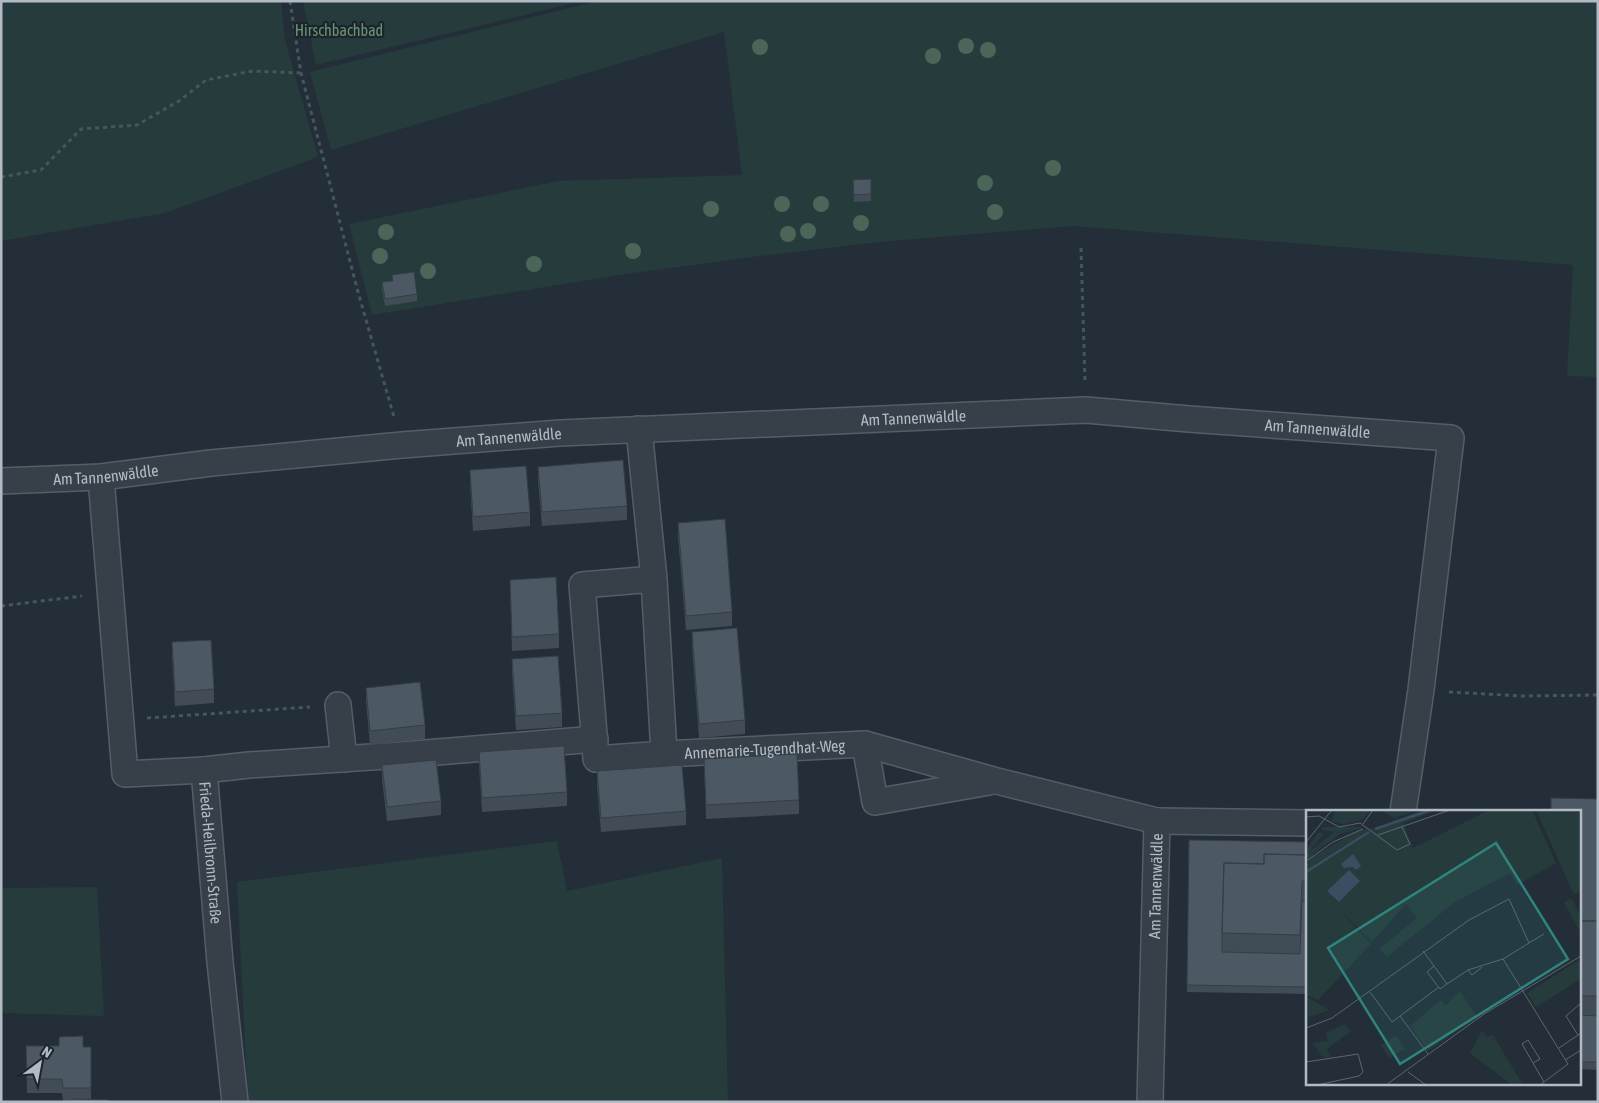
<svg xmlns="http://www.w3.org/2000/svg" width="1599" height="1103" font-family="'Asap Condensed',sans-serif">
<style>
.green{fill:#263b3b}
.lines{fill:none;stroke-linecap:round;stroke-linejoin:round}
.street-casing{stroke:#555e67;stroke-width:28}
.path{stroke:#455859;stroke-width:3;stroke-dasharray:4 4;stroke-linecap:butt}
.street{stroke:#374049;stroke-width:25}
.tree{fill:#4b6658}
.wall{fill:#414c56}
.building{fill:#4c5864;stroke:#353e46}
.labels{text-anchor:middle;dominant-baseline:central;stroke-width:4.5;stroke-linejoin:round;paint-order:stroke}
.park-label{font-size:16px;fill:#6b9472;stroke:#1c252e}
.street-label{font-size:16px;fill:#b2bbc5;stroke:#1c252e}
.inset-river{fill:none;stroke:#3a4d61;stroke-width:2.5}
.inset-road{fill:none;stroke:#5d6671;stroke-width:1}
.view{fill:#30847f;fill-opacity:0.15;stroke:#30847f;stroke-width:2.5}
.inset-edge{fill:none;stroke:#b2bbc5;stroke-width:2.5}
</style>
<rect width="100%" height="100%" fill="#242e39"/>
<!-- green -->
<path class="green" d="M1,1H281L285,40L318,157L165,213L1,241Z
M303,1H583L316,65Z
M597,1H1598V377L1567,376L1573,265L1073,226L880,242L759,256L619,275L372,315L349,224L558,181L742,175L724,32L331,150L310,72Z
M557,841L567,891L722,858L728,1102H248L237,882Z
M97,887L104,1016L1,1013V888Z"/>
<g class="lines">
<defs>
<g id="street">
<path d="M639,429L654,579L664,754L596,759L582,585L654,579"/>
<path id="s1" d="M101,477L125,774L204,770L220,962L235,1102"/>
<path id="s2" d="M1,481L101,477L211,463L402,445L560,433L1086,410L1189,419L1451,438L1421,690L1403,812"/>
<path d="M338,705L344,759"/>
<path d="M865,744L875,802L989,782"/>
<path id="s3" d="M664,754L865,744L997,781L1157,821"/>
<path d="M204,770L249,765L401,755L595,739"/>
<path id="s4" d="M1150,1102L1157,821L1308,823"/>
</g>
</defs>
<!-- street casing -->
<use href="#street" class="street-casing"/>
<!-- path -->
<path class="path" d="M290,1L301,73L358,292L394,417
M1,177L41,170L81,129L137,125L179,101L206,80L253,71L301,73
M1081,248L1085,382
M1,606L82,596
M1449,692L1522,696L1598,695
M147,718L310,707"/>
<!-- street -->
<use href="#street" class="street"/>
</g>
<!-- trees -->
<g class="tree">
<circle cx="966" cy="46" r="8"/>
<circle cx="760" cy="47" r="8"/>
<circle cx="988" cy="50" r="8"/>
<circle cx="933" cy="56" r="8"/>
<circle cx="1053" cy="168" r="8"/>
<circle cx="985" cy="183" r="8"/>
<circle cx="782" cy="204" r="8"/>
<circle cx="821" cy="204" r="8"/>
<circle cx="711" cy="209" r="8"/>
<circle cx="995" cy="212" r="8"/>
<circle cx="861" cy="223" r="8"/>
<circle cx="808" cy="231" r="8"/>
<circle cx="386" cy="232" r="8"/>
<circle cx="788" cy="234" r="8"/>
<circle cx="633" cy="251" r="8"/>
<circle cx="380" cy="256" r="8"/>
<circle cx="534" cy="264" r="8"/>
<circle cx="428" cy="271" r="8"/>
</g>
<!-- wall -->
<path class="wall" d="M871,179V201L854,202L853,180Z
M392,275L417,294V301L385,306L382,290V282L392,281Z
M538,467L627,506V520L542,526L538,481Z
M470,470L530,512V526L473,531L470,484Z
M678,523L732,612V626L686,630L678,537Z
M510,580L559,634V648L512,651Z
M692,632L745,720V734L699,738L692,646Z
M172,642L214,689V703L175,706L172,656Z
M512,659L562,713V727L516,730L512,673Z
M366,688L425,725V739L370,745L366,702Z
M479,752L567,792V806L482,812L479,766Z
M704,759L799,800V814L706,819Z
M382,765L441,801V815L387,821L382,779Z
M597,771L686,811V825L601,832L597,785Z
M1598,799V1070L1580,1069V812Z
M1189,840L1308,842V994L1187,992Z
M26,1046L91,1047V1099L109,1102H63L62,1093H27Z"/>
<!-- building -->
<path class="building" d="M871,179V194L854,195L853,180Z
M414,272L417,294L385,299L382,282L393,281L392,275Z
M623,460L627,506L542,512L538,467Z
M526,466L530,512L473,517L470,470Z
M725,519L732,612L686,616L678,523Z
M556,577L559,634L512,637L510,580Z
M737,628L745,720L699,724L692,632Z
M211,640L214,689L175,692L172,642Z
M558,656L562,713L516,716L512,659Z
M420,682L425,725L370,731L366,688Z
M564,746L567,792L482,798L479,752Z
M797,754L799,800L706,805L704,759Z
M436,760L441,801L387,807L382,765Z
M682,765L686,811L601,818L597,771Z
M1551,798L1598,799V921H1580V812H1551Z
M1189,840L1308,842V855L1264,854V864L1224,863L1222,933V952L1300,954L1302,901H1308V987L1187,985Z
M1264,854L1308,855V882L1302,881L1300,935L1222,933L1224,863L1264,864Z
M1580,921H1598V996H1580Z
M1580,1015L1598,1016V1062H1580Z
M83,1036V1047H91V1088H63L62,1079H27L26,1046H59V1037Z
M72,1099L109,1100V1102H72Z"/>
<g class="labels">
<!-- park labels -->
<g class="park-label">
<text x="339" y="30">Hirschbachbad</text>
</g>
<!-- street labels -->
<g class="street-label">
<text stroke="none"><textPath href="#s2" startOffset="915">Am Tannenwäldle</textPath></text>
<text stroke="none"><textPath href="#s2" startOffset="1320">Am Tannenwäldle</textPath></text>
<text stroke="none"><textPath href="#s2" startOffset="510">Am Tannenwäldle</textPath></text>
<text stroke="none"><textPath href="#s2" startOffset="105">Am Tannenwäldle</textPath></text>
<text stroke="none"><textPath href="#s3" startOffset="101">Annemarie-Tugendhat-Weg</textPath></text>
<text stroke="none"><textPath href="#s1" startOffset="460">Frieda-Heilbronn-Straße</textPath></text>
<text stroke="none"><textPath href="#s4" startOffset="216">Am Tannenwäldle</textPath></text>
</g>
</g>
<!-- overview -->
<g transform="translate(1306 810)">
<rect width="275" height="275" fill="#242e39"/>
<path d="M30,0H65L56,10L36,14L25,11ZM111,0L89,8L77,2L78,0ZM116,0H131L97,13L107,38L183,0H226L250,53L211,75L204,63L149,92L81,147L73,139L111,108L100,94L66,132L32,98L65,134L12,190L0,185V57L4,52L0,49V40L12,23H18L4,41L28,22L15,20L17,17H59L34,24L7,44L8,46L51,21L67,18L72,22L69,18ZM230,0H275V81L268,85ZM265,88L275,107V123L258,93ZM275,149V173L273,170L230,197L221,183ZM154,181L171,207L122,241L104,216L135,190L140,195ZM0,187L10,192L23,200L0,208ZM38,214L45,221L21,239L24,247L18,248L6,233L22,231L20,223ZM176,220L181,227L187,225L217,275H206L164,243ZM90,225L99,239L83,248L75,235Z" fill="#263b3b"/>
<path d="M47,44L55,56L50,60L47,57L38,58L35,54ZM43,60L54,71L33,92L21,81Z" fill="#3a4d61"/>
<path class="inset-river" d="M69,19L125,0M0,62L63,22"/>
<path class="inset-road" d="M0,7L13,6L33,17L54,13L91,40L104,34L96,17M57,14L67,0M72,25L144,0M0,32L26,0M2,50L27,32L57,19M223,133L238,124M117,141L128,156L141,174L134,179L121,162L128,156M162,160L166,165L176,157M141,174L162,160L197,149M64,182L86,212L94,206L122,244M94,206L133,177M0,218L26,208L163,110L203,89L223,133L197,149L262,254L234,275M272,225L260,206L275,193M253,238L275,223M259,250L275,240M0,252L52,244L57,262L53,266L11,275M227,253L234,249L222,230L216,234L238,272M102,262L120,275M80,275L178,204L275,146"/>
<path class="view" d="M190,33L262,149L94,254L22,138Z"/>
<rect width="275" height="275" class="inset-edge"/>
</g>
<!-- border -->
<rect width="1599" height="1103" fill="none" stroke="#b2bbc5" stroke-width="5"/>
<!-- north arrow -->
<g transform="translate(40 1063) rotate(32)" stroke="#1c252e" stroke-width="4" paint-order="stroke">
<path d="M0-4L9 19L0 12L-9 19Z" fill="#b2bbc5"/>
<text y="-8" font-size="14" font-weight="bold" text-anchor="middle" fill="#b2bbc5">N</text>
</g>
</svg>
